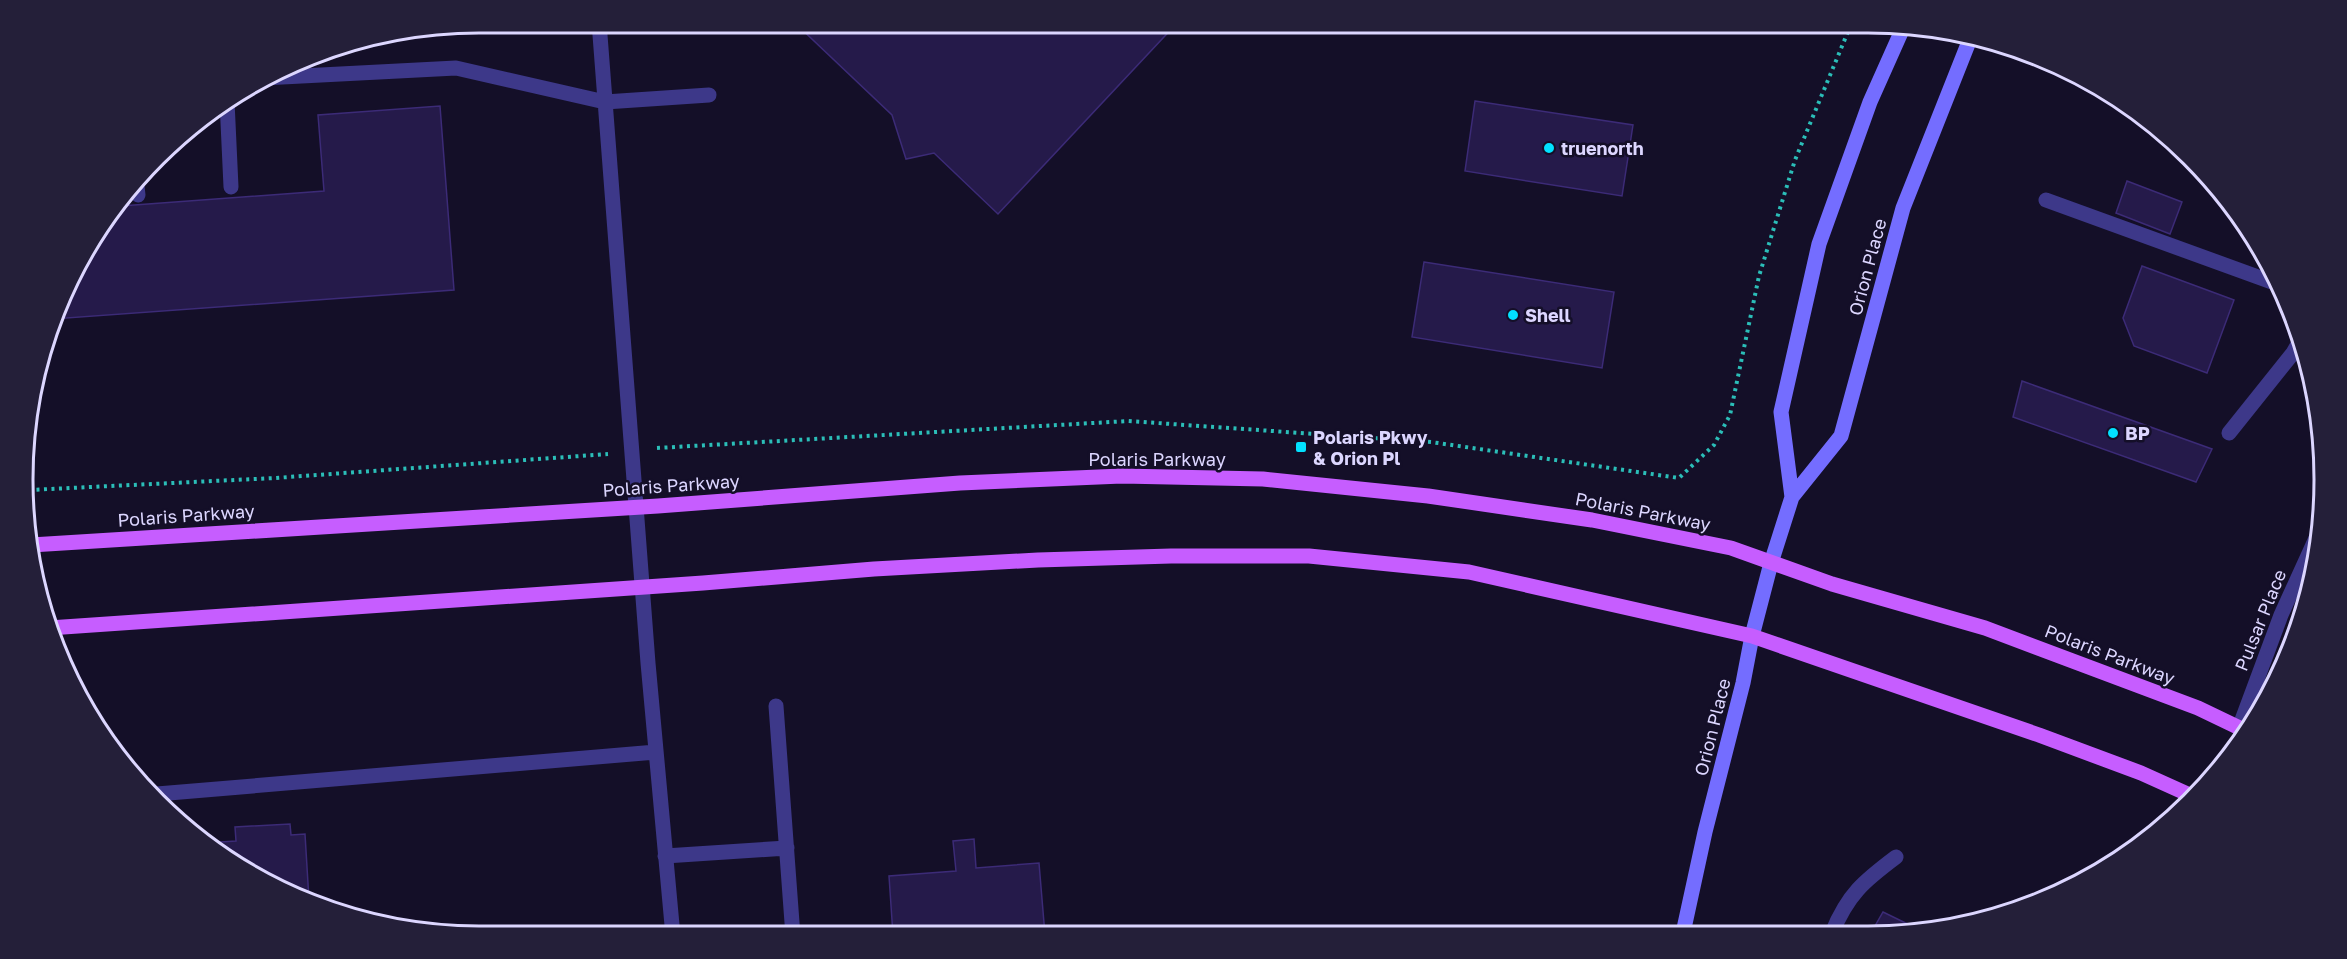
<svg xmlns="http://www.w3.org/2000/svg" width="2347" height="959" font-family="'Golos Text',sans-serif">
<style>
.building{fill:#251a4a;stroke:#3c2b77;stroke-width:1.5}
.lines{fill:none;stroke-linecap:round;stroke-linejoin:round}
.path{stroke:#2bbeb8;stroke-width:4;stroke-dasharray:3 4.5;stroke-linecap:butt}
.service{stroke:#3d3889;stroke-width:15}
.minor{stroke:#3d3889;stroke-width:15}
.secondary{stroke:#746dff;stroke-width:15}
.primary{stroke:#c65dff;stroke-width:15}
.poi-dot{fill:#02e1ff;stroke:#140f28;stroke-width:2}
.labels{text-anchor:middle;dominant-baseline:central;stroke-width:5;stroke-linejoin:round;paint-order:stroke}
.poi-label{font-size:18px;font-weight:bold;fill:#dcd6ff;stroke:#140f28;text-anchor:start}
.street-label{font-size:18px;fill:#dcd6ff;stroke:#140f28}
.rim{fill:none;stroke:#dcd6ff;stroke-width:3}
</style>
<rect width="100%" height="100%" fill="#140f28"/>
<!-- building -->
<path class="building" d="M794,22H1178L998,214L934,153L906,159L892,115Z
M1475,101L1633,125L1622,196L1465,171Z
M440,106L454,290L53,319L84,251L121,206L324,191L318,115Z
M2127,181L2182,202L2170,234L2116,213Z
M1424,262L1614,292L1602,368L1412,337Z
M2142,266L2234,300L2207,373L2134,346L2123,318Z
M2022,381L2212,449L2196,482L2013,417Z
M290,824L291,835L305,834L309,900L203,843L236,841L235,827Z
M974,839L976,868L1039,863L1045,935H893L889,876L956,871L953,841Z
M1883,912L1926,933H1871Z
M1849,926L1863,933H1845Z"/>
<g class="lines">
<!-- path -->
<path class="path" d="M657,448L1128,421L1431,442L1679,478L1714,445L1730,415L1759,276L1795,160L1852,22
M29,490L275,478L608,454"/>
<!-- service -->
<path class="service" d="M599,22L648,663L673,936
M1555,25L1557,22
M263,78L456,68L605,102L709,95
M227,101L231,187
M137,186L138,195
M2046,200L2280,285
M2229,433L2293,353L2301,339
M776,706L793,936
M157,794L656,752
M665,856L787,848
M1832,933C1848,894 1864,881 1896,857"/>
<!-- minor -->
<path class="minor" d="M2239,728L2281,615L2321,527"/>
<!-- secondary -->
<path class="secondary" d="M1792,497L1781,412L1819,244L1870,102L1903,28
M1683,933L1705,832L1743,683L1752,636L1771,563L1792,497L1841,436L1903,208L1970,39"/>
<!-- primary -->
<path class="primary" d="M31,545L658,506L960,483L1122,476L1263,479L1428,496L1592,520L1731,548L1832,584L1985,628L2198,708L2248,732
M49,628L703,583L874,569L1038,560L1171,556H1309L1469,572L1752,636L2039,735L2141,773L2192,796"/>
</g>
<!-- markers -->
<g class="poi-dot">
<circle cx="1549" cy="148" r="6"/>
<circle cx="1513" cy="315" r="6"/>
<circle cx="2113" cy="433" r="6"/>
<rect x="1295" y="441" width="12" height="12" rx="3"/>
</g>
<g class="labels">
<!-- poi labels -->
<g class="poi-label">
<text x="1561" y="148">truenorth</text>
<text x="1525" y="315">Shell</text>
<text x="2125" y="433">BP</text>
<text x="1313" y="437">Polaris Pkwy<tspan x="1313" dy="21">&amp; Orion Pl</tspan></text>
</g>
<!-- street labels -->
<g class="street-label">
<text transform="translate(1867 267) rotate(-75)">Orion Place</text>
<text x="1157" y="459">Polaris Parkway</text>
<text transform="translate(671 485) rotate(-4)">Polaris Parkway</text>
<text transform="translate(1643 511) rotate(11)">Polaris Parkway</text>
<text transform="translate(186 515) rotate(-4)">Polaris Parkway</text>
<text transform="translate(2260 620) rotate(-68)">Pulsar Place</text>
<text transform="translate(2110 654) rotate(21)">Polaris Parkway</text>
<text transform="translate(1712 727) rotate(-76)">Orion Place</text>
</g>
</g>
<!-- crop -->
<path d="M0 0H2347V959H0ZM479 33H1868A446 446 0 0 1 2314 479V480A446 446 0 0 1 1868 926H479A446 446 0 0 1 33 480V479A446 446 0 0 1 479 33Z" fill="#241f39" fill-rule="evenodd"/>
<path class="rim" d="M479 33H1868A446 446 0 0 1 2314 479V480A446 446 0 0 1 1868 926H479A446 446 0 0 1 33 480V479A446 446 0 0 1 479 33Z"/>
</svg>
